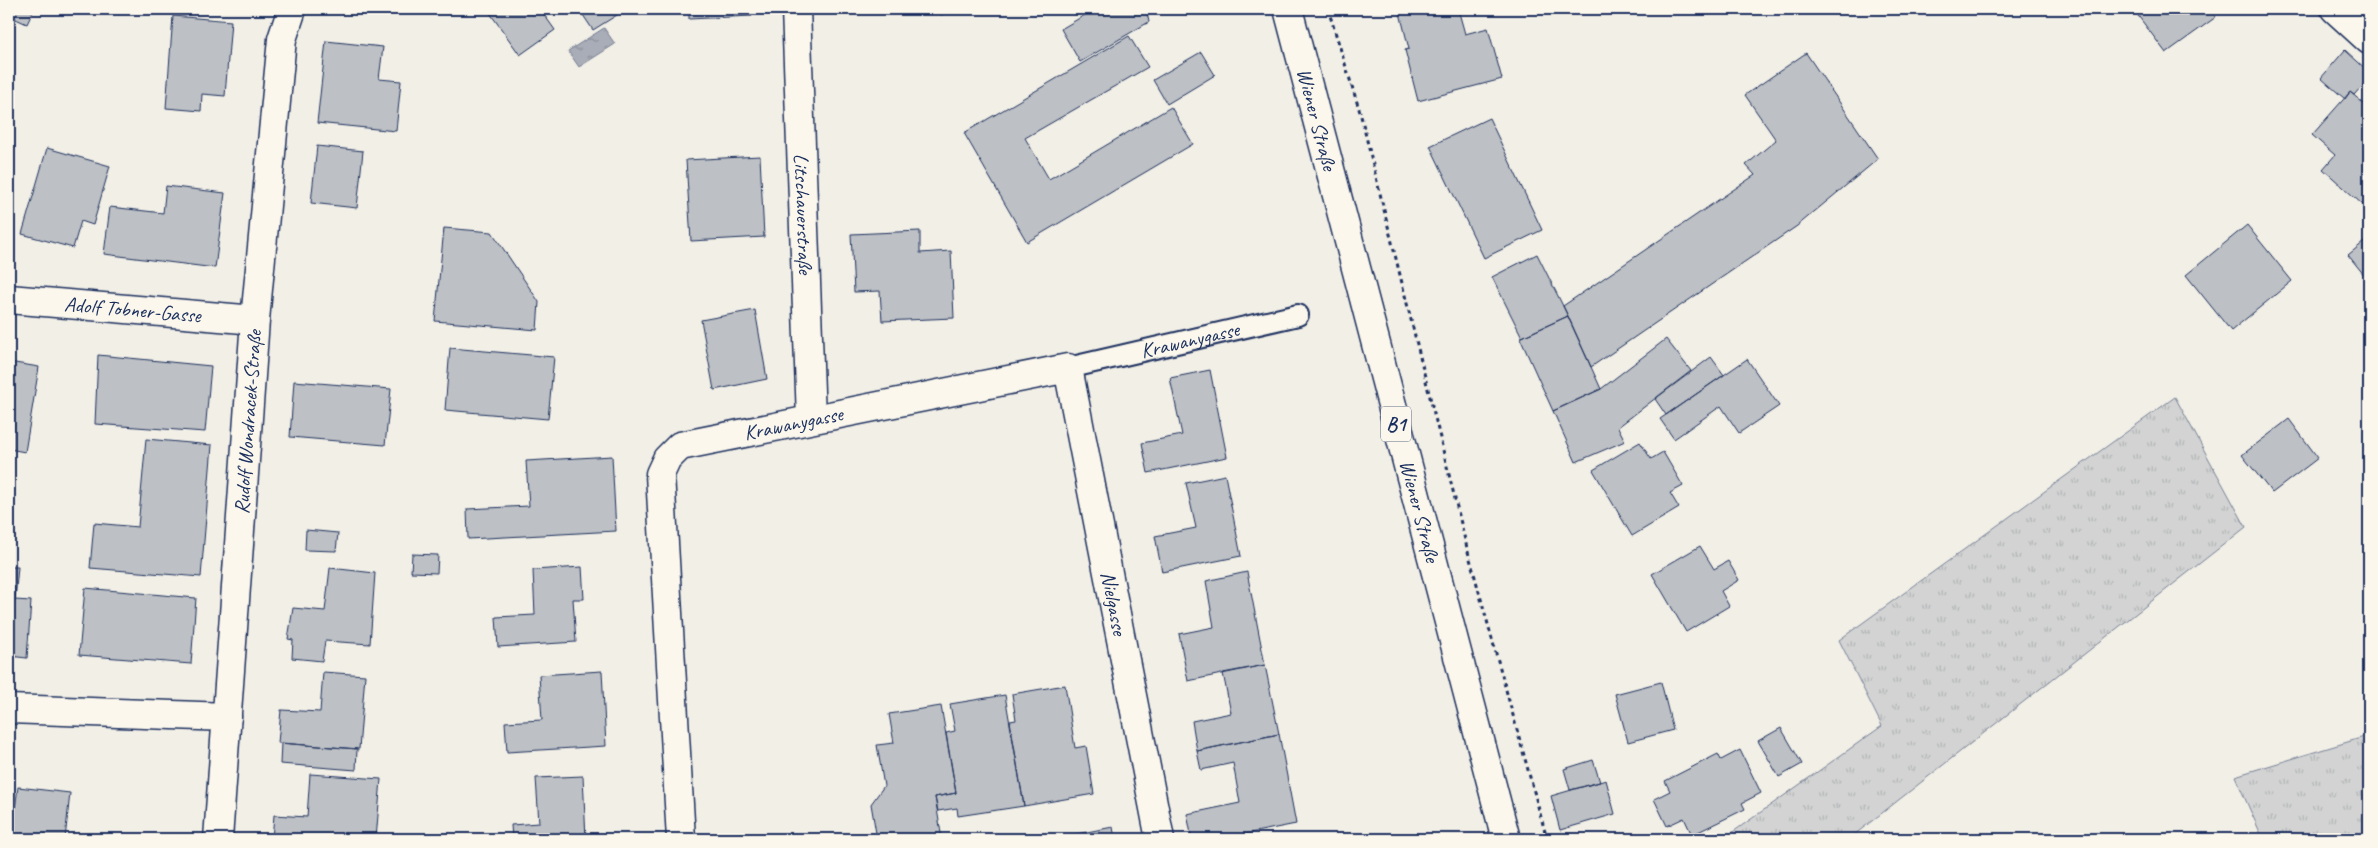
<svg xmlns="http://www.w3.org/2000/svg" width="2378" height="848" font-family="Caveat,sans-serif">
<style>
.grass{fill:url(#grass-tufts);stroke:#768198}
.water{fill:url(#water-ripples);stroke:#707b93}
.building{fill:#bdc0c4;stroke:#1b2f5e}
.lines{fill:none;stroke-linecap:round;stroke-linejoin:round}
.service-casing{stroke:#1b2f5e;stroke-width:24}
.minor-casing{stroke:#1b2f5e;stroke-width:31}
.primary-casing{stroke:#1b2f5e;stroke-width:31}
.path{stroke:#1b2f5e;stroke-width:3;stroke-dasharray:4 4;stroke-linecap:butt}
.service{stroke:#fbf7ec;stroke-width:20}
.minor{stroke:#fbf7ec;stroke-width:28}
.primary{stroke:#fbf7ec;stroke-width:28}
.labels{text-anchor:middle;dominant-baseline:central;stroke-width:4;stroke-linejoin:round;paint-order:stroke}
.shield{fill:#fbf7ec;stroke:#5e6b89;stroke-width:1}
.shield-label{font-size:20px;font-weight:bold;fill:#1b2f5e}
.street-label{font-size:21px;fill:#1b2f5e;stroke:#fbf7ec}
</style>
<defs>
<pattern id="grass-tufts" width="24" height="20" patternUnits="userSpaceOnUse" patternTransform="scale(1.25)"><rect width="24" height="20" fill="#d2d3d2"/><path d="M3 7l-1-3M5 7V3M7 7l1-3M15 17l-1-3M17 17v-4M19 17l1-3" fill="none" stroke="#b4b5b7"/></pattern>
<pattern id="water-ripples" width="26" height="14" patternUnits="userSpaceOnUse" patternTransform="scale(1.25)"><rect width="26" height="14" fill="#a9adb7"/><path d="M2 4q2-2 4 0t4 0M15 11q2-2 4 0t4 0" fill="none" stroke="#898d98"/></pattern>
</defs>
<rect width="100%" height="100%" fill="#f2efe6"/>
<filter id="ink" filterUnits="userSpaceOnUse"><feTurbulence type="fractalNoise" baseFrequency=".02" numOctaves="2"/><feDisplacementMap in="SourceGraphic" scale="10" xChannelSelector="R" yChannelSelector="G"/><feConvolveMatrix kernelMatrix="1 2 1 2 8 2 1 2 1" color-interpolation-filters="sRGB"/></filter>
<g filter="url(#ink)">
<!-- grass -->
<path class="grass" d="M2175,397L2246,527L1849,839H1723L1882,726L1839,640Z
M2364,737L2369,761V839H2263L2235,776Z"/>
<!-- water -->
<path class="water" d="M604,28L615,44L579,67L568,51Z"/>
<!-- building -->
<path class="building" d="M9,9H34L27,24L9,16Z
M487,9H540L555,30L520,55Z
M587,9H613L617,15L593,30L581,12Z
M689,9H751L752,16L689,19Z
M937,9H956L941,15Z
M1095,9H1146L1149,22L1080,62L1061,29Z
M1399,9H1458L1465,34L1488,28L1502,79L1418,101L1405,50L1409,49Z
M2133,9H2210L2216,17L2166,53Z
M173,16L231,21L225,96L202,94L201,111L166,108Z
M1129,36L1148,67L1025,138L1049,179L1171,107L1193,144L1027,242L964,133Z
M326,41L383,47L379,79L401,81L396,131L317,123Z
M2345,50L2369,72V78L2354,95L2350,92L2345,99L2321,78Z
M1201,52L1215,75L1167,104L1153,80Z
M1806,53L1878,159L1797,226L1591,367L1563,306L1755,175L1746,165L1776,140L1745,95Z
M2350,92L2369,108V197L2363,205L2323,169L2335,155L2312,135Z
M1489,118L1542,230L1484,258L1430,146Z
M317,146L363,151L357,208L311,203Z
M47,148L110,166L93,225L81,221L73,248L22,234Z
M760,156L764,237L691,241L686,160Z
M166,186L225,193L215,268L104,254L110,207L163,213Z
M2247,225L2292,281L2231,331L2186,275Z
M444,228L492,232L539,302L537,330L435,321Z
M920,231V253L951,251L954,318L882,321L880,291L854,292L851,234Z
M2369,238V281L2348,255Z
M1537,254L1568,316L1522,337L1492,277Z
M755,310L767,379L714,390L701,320Z
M1568,316L1601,389L1553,411L1520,338Z
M1666,339L1691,371L1618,427L1625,441L1576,462L1553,411L1601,389Z
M450,348L554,357L548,419L445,410Z
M98,355L211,366L205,432L95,424Z
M1711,357L1724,375L1666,415L1655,399Z
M1747,359L1779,406L1739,433L1721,406L1674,439L1660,419Z
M9,362L39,367L25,452L9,449Z
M1210,370L1227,457L1148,473L1142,443L1182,435L1170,378Z
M294,381L391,389L385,445L290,437Z
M2289,419L2318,458L2272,493L2242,455Z
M146,439L212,445L201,577L90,568L94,523L138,527Z
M1640,442L1651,459L1663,452L1683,486L1670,493L1679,508L1632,536L1593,470Z
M612,456L616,531L468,539L467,509L529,506L526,461Z
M1225,475L1241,556L1162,572L1155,536L1196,528L1186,483Z
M306,530L338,533L336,551L305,550Z
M1700,546L1714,569L1728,561L1739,580L1721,591L1729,606L1686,632L1652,574Z
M412,554L438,555L437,573L411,572Z
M9,567H18L15,600L31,601L27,658L9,656Z
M582,567L584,599H573L576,642L498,647L496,617L535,615L533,570Z
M330,568L375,573L370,644L325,641L322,661L292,658L293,640L288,639L293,608L325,611Z
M1247,572L1265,665L1188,681L1179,634L1214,627L1206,581Z
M85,588L196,598L191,664L79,655Z
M1265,665L1279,734L1197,751L1192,721L1231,713L1223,673Z
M602,671L606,746L507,752L505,722L542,720L539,675Z
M323,672L365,675L359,749L278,743L281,710L320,712Z
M1661,682L1673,730L1628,742L1615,694Z
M1065,685L1075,748L1086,746L1094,794L1024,806L1010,721L1016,720L1012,694Z
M1005,695L1024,806L958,816L957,808L938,811L935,797L956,793L946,733L955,731L950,704Z
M941,706L956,793L935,797L942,839H877L871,804L884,786L877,745L894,743L889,714Z
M1781,728L1802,764L1779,777L1758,741Z
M1279,734L1296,824L1220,839H1192L1187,814L1240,803L1233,763L1201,770L1197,751Z
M281,743L357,749L356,770L280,764Z
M1740,750L1761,793L1742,803L1745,809L1692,835L1684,818L1667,826L1654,799L1670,791L1665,781L1718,754L1721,760Z
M1593,760L1600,782L1570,790L1564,769Z
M310,774L381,779L376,839H272L274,815L307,817Z
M583,776L586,839H512L511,825L539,823L536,778Z
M1606,780L1615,814L1560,830L1551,796Z
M18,787L70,793L65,839H11Z
M1113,827L1115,839H1072L1071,835Z"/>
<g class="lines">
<defs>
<g id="service">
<path id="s1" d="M1068,368L1298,315"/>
</g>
<g id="minor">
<path id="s2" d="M796,9L811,419"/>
<path d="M2335,9L2369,40"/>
<path id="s3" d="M9,299L255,320"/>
<path d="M9,709L227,717"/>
<path id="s4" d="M218,839L255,320L282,39L292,9"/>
<path id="s5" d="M681,839L660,474L667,459L680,446L1068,368L1160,839"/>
</g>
<g id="primary">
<path id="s6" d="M1288,9L1506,839"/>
</g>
</defs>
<!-- service casing -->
<use href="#service" class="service-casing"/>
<!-- minor casing -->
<use href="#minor" class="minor-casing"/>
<!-- primary casing -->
<use href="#primary" class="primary-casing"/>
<!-- path -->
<path class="path" d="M1328,9L1360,112L1467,548L1547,839"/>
<!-- service -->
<use href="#service" class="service"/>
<!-- minor -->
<use href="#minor" class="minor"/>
<!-- primary -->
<use href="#primary" class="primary"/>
</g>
</g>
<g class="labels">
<!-- shield labels -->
<rect class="shield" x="1381" y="406.5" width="30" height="35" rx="4"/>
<g class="shield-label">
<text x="1396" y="424">B1</text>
</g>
<!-- street labels -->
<g class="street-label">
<text stroke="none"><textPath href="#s6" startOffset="114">Wiener Straße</textPath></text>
<text stroke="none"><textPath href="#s2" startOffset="205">Litschauerstraße</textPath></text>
<text stroke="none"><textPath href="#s3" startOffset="124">Adolf Tobner-Gasse</textPath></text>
<text stroke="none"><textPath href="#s1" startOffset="125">Krawanygasse</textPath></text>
<text stroke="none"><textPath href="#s4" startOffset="418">Rudolf Wondracek-Straße</textPath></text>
<text stroke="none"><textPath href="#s5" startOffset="516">Krawanygasse</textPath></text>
<text stroke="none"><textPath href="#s6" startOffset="519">Wiener Straße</textPath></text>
<text stroke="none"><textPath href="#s5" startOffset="1036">Nielgasse</textPath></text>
</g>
</g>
<!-- margin -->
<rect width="2378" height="848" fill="none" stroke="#fbf7ec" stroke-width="30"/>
<rect x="15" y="15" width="2348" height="818" fill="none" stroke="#1b2f5e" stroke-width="2" filter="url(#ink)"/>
</svg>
